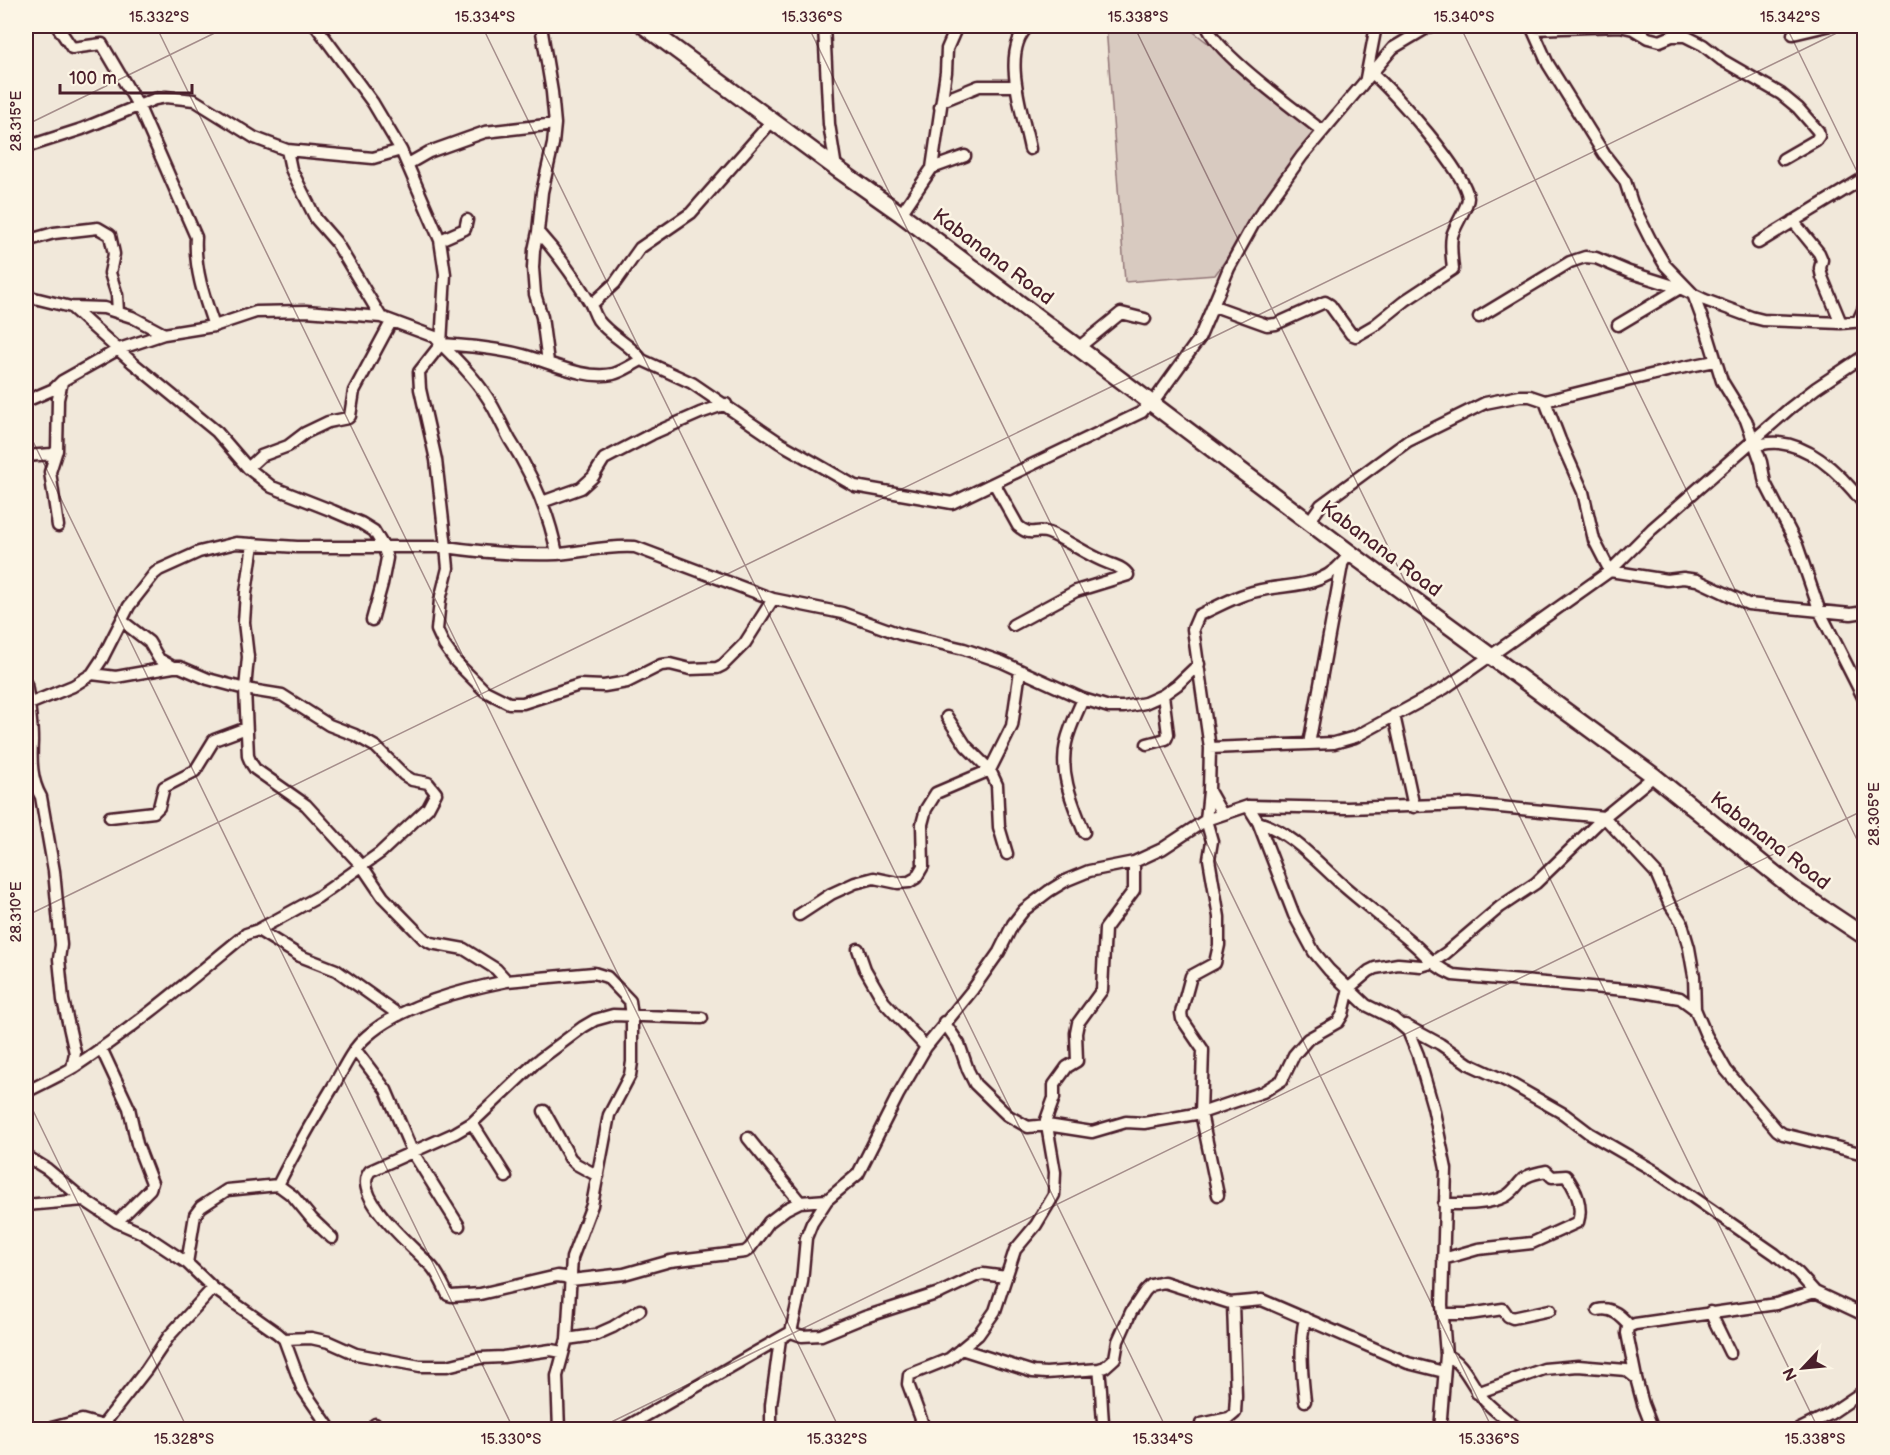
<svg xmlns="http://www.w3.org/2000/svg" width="1890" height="1455" font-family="'Balsamiq Sans',sans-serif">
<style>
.green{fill:#d8cac0;stroke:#917476;stroke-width:1.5}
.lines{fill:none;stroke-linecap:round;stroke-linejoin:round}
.street-casing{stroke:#4a1f2b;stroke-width:15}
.secondary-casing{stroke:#4a1f2b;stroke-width:20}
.street{stroke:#fcf5e5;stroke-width:10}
.secondary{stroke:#fcf5e5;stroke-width:15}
.ticks{fill:none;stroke:#4a1f2b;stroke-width:1.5;stroke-opacity:0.45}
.labels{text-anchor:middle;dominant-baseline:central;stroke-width:5;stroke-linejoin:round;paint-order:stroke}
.street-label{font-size:20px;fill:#4a1f2b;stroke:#fcf5e5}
.neatline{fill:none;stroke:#4a1f2b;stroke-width:2}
.ticks-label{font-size:15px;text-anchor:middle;fill:#4a1f2b}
</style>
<rect width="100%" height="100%" fill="#f1e8da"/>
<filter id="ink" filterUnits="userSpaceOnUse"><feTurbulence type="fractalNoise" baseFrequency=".0167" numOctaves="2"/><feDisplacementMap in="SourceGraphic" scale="12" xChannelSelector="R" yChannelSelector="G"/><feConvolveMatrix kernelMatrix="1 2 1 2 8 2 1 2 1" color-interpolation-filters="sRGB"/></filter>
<g filter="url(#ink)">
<!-- green -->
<path class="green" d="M1106,26H1178L1191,30L1318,128L1215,275L1125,282Z"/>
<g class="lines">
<defs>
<path id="street" d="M57,26L72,48L102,44L139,107L196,237C194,268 204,297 214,326
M316,26L373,103L401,150L440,240L445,274L441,344C460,363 480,383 493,407C499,418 504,429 510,440C532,474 549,513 557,554
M541,26L552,92L555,124L553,144L542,192L538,232L534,250L533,268L535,294L542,317L548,362
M824,26L829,124L836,168
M1029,26C999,50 1024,117 1030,149
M1207,26C1217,54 1295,109 1322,131
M1531,26L1548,64L1604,154L1625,181L1632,203L1652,243L1665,265L1693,294L1707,332L1722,381L1746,420L1761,462L1765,483L1797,545L1820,612L1864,699
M1533,29L1620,26L1633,29L1648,38L1660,41L1672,36H1685L1703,45L1722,60L1781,94L1798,108L1818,131L1819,136L1816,140L1783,159
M1793,34L1827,26
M1366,78L1376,26
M940,107L942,101L979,86H1016
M26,147L82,129L155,99L166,97L194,100L255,138L287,150L373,158L401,150
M287,150L291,169L316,219L336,242L381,317
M408,164L429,152L485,132L555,124
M932,168L965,156
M901,214L932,168L946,72L947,49L957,26
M1793,221L1819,253L1822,260L1820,268L1822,277L1841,323
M538,232C557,253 575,278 590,303C593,308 594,314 598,320C610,336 629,343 642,360
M440,240L465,229L467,220
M26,241L54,233L98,228L110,235L114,254L110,273L117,295L118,312
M1758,243L1864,178
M26,296L71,307L104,308L132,317L164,334L214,326L256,312L306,311L381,317L435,337L441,344C468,346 496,348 523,355C550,362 584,380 613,374C622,372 633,364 642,360L692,383L780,443L855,486L952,503L1142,412L1149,403
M591,305L615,283L640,248L691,213L772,121
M1214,306L1267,325L1276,324L1325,302L1330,305L1351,334L1356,336L1375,325L1406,300L1453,269C1452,258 1450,247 1452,236C1455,225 1468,207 1468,198C1466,172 1394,92 1372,73
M71,307L133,363L217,432L248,468L272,487L333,511L361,523L374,531L383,546L387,558L382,584L372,620
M1479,317L1570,262L1585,257L1596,258L1629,272L1680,288L1705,300L1751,317L1763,320L1841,323L1864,321
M1858,321L1864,308
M1618,325L1680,288
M441,344L419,372L420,389L436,460L446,547L448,568L440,600L437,630L444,645L456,662L485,691L509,703H523L579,685L604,686L627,682L661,665L670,664L690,669L717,668L723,665L745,643L773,599
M1078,348L1121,313L1145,319
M26,401L54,389L62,381L119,349L164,334
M1545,401L1560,440L1583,492L1594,540L1610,571L1667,580L1683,578L1697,580L1748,604L1851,614L1864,612
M1152,404L1199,339L1229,268L1254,223L1302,156L1393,48L1430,26
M1755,445C1763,444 1771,442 1779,443C1813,446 1844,478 1864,504
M56,453L50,472L58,526
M26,456L52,454L57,451L58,399L62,382
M248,468L261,456L288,446L305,433L328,422L348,418L350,416L354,391L391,322
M994,483L1018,526C1032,538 1035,528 1049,533C1069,541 1087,555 1108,563C1116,566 1124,568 1128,575L1076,591L1013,625
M542,502L581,488L593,477L604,459L652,434L700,413L726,404
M1309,522L1321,505L1408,441L1485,403L1520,396H1530L1545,401L1675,369L1715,361
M253,544L246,593L244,622L248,657L245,689L248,756L251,763L255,769L306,805L362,866L383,897L424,939L431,943L464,949L496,969L507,981L594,973L607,977L630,1001L632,1016V1062L630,1075L609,1115L592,1205L572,1258L567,1339L557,1376L559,1430
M92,674L116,677L173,667
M26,684C29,702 32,722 32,741C31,760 31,780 41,797L54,871L61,945L59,959L63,1000L75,1053L72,1068
M1083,699C1077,713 1069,728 1066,743C1059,774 1073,804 1084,832
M26,708L29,704L73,686L92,674L102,659L129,606L154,574L159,570L199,552L236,543L297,547H446C480,552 523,555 557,554C583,552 609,545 635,547L773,599L842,613L900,634L964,649L1002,662L1083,699L1109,707H1124L1145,703L1163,695L1177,685L1199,664
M1394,715L1414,807
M947,717L966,746L990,770L997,785L999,827L1007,854
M1147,744L1166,739L1168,734L1163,695
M1309,744L1342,565
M1210,748L1334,743L1355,737L1445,688L1610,571L1652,529L1789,409L1816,388L1864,356
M1209,791L1222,814
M1248,806L1258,822L1294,915L1314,952L1329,970L1366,1005L1394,1019L1408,1031L1418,1055L1433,1107L1446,1169L1442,1305L1446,1355L1440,1430
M110,817L154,812L159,807L164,787L195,771L214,740L241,730H247
M1258,822C1294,833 1318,864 1346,888C1367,906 1389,923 1410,941C1427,955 1432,966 1453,975L1637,991L1680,998L1695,1009
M799,915L831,894L855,883L874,878L898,883L909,882L916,878L923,866L922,824L926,809L936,793L990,770L1012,726L1020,671
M258,930L300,956L336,970L399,1015
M858,949L865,969L884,1002L926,1047
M702,1018L613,1015L595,1020L583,1027L535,1063L472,1123L455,1133L370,1171C349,1196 417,1250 432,1267C439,1275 443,1285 448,1295L452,1296L480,1294L557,1276L565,1277L571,1280L624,1274L670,1261L745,1252L750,1248L769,1222L786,1209L800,1202L827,1200
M944,1022L959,1044L968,1070L975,1084L1007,1115L1028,1127L1047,1125L1092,1132L1126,1122L1144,1123L1201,1113L1263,1092L1282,1080L1294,1055L1308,1039L1338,1022L1343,1014L1349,988L1369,971L1375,968L1398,964L1421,966L1431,963L1446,953L1500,907L1536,883L1604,817L1656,873L1669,903L1681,921L1689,948L1694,976L1695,1009L1706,1035L1726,1070L1777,1130L1783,1134L1864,1154
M1405,1025L1440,1044L1469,1064L1508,1082L1564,1114L1589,1133L1658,1173L1775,1254L1798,1273L1815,1292L1864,1315
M101,1048L129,1108L137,1144L152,1183L150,1189L117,1222
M355,1049L386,1090L412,1151L459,1226
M26,1092C41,1084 59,1076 74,1067C135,1027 190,980 246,934L258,930L318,897L380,853L428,808L436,793L428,783L412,780L404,775L376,747L355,735L329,725L282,695L245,689L208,679L180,667H173L159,659L149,642L122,621
M544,1111L570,1158L576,1164L598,1176
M472,1123L506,1177
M748,1138L800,1202
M26,1156L47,1169L84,1200L117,1222L142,1233L187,1263L213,1288L277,1333L284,1339L302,1388L331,1430
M278,1185C295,1151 314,1118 334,1085C344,1068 352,1049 367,1036C402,1005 462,990 507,981
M1218,1195L1201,1113L1203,1050L1182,1019L1181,1013L1191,976L1215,963L1219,945V917L1209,859L1212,841L1206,820L1209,791L1210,748L1193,629L1199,615C1215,608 1230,599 1246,594C1285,580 1322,595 1350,553
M26,1205L84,1200
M1443,1259L1478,1249L1532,1243L1578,1222C1583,1206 1576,1189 1566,1176L1552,1177L1546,1171C1538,1173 1529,1174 1523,1179C1517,1185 1514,1191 1506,1196C1488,1205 1464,1204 1444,1204
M187,1263L195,1215L201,1207L227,1190L278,1185L293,1196L312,1219L332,1238
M1598,1310C1612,1306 1622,1317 1630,1326
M1710,1312L1730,1353
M1443,1314H1469L1503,1309L1508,1316L1513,1318L1550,1310
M791,1332L802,1336L821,1335L865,1317L942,1292L978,1275L983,1274L1006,1277
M284,1339L311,1338L329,1342L356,1354L420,1366H447L480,1358L503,1357L551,1350L562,1352
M567,1339L595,1335L613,1327L640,1310
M961,1349L1033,1372L1046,1373L1099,1369L1105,1367L1115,1358L1118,1341L1131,1312L1145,1291L1151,1285L1164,1282L1230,1303L1262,1300L1408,1363L1444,1372
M1446,1355C1465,1362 1472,1388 1486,1402C1496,1412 1508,1421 1520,1430
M1099,1369C1102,1389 1101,1409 1104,1430
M1636,1378L1627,1333L1628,1327L1635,1324L1776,1304L1815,1292
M1477,1393L1544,1369L1578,1366L1626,1370L1636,1378L1643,1404L1653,1430
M1305,1401C1302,1374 1299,1346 1305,1318
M375,1424L377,1430
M103,1425L146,1370L169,1336L213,1288
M44,1430L82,1420L118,1430
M621,1430L791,1332L802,1282L806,1238L812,1223L827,1200L858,1174L898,1095L926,1047L973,989L999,952L1013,924L1024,910L1049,891L1067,880L1089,871L1134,862L1162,849L1206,820L1248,806L1347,808L1469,804L1604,817L1654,776
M771,1430V1405L780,1339
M925,1430L908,1384L909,1375L949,1359L978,1335L995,1311L1015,1250L1036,1225L1054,1195L1055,1172L1046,1120L1054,1098V1085L1067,1067L1077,1061L1076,1033L1078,1023L1102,990L1105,929L1134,890V862
M1200,1430L1201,1424L1229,1418L1235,1413L1236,1396L1233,1303
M1798,1430L1830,1414L1864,1391"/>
<path id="secondary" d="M644,26L836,168L901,214L1350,553L1654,776L1795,890L1864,936"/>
</defs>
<!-- street casing -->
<use href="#street" class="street-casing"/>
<!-- secondary casing -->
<use href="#secondary" class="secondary-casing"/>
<!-- street -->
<use href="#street" class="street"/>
<!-- secondary -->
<use href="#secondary" class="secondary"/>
</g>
</g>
<!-- ticks -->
<path class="ticks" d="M156,26L840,1430M482,26L1167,1430M808,26L1493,1430M1134,26L1819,1430M1460,26L1864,854M1786,26L1864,186M26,125L229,26M26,427L514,1430M26,916L1851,26M26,1096L188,1430M595,1430L1864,810"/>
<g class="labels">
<!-- street labels -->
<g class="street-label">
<text transform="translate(993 257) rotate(37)">Kabanana Road</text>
<text transform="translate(1381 549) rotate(37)">Kabanana Road</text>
<text transform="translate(1770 841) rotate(38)">Kabanana Road</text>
</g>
</g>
<!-- margin -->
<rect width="1890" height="1455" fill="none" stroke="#fcf5e5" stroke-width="66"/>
<!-- north arrow -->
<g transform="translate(1803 1368) rotate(244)" stroke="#fcf5e5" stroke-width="4.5" paint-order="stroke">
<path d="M0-4.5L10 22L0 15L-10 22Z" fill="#4a1f2b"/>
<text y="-9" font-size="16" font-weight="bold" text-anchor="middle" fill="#4a1f2b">N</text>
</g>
<!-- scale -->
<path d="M60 84v9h132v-9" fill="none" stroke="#4a1f2b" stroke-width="3"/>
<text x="69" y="84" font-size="18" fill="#4a1f2b" stroke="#fcf5e5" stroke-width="4.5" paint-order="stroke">100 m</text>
<rect x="33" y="33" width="1824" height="1389" class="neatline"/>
<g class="ticks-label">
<text x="159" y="22">15.332°S</text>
<text x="485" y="22">15.334°S</text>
<text x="812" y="22">15.336°S</text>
<text x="1138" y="22">15.338°S</text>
<text x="1464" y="22">15.340°S</text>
<text x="1790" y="22">15.342°S</text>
<text transform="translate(16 121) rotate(-90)" y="5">28.315°E</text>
<text transform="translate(1874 814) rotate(-90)" y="5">28.305°E</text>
<text transform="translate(16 912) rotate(-90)" y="5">28.310°E</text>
<text x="184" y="1444">15.328°S</text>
<text x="511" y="1444">15.330°S</text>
<text x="837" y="1444">15.332°S</text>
<text x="1163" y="1444">15.334°S</text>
<text x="1489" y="1444">15.336°S</text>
<text x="1815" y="1444">15.338°S</text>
</g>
</svg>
